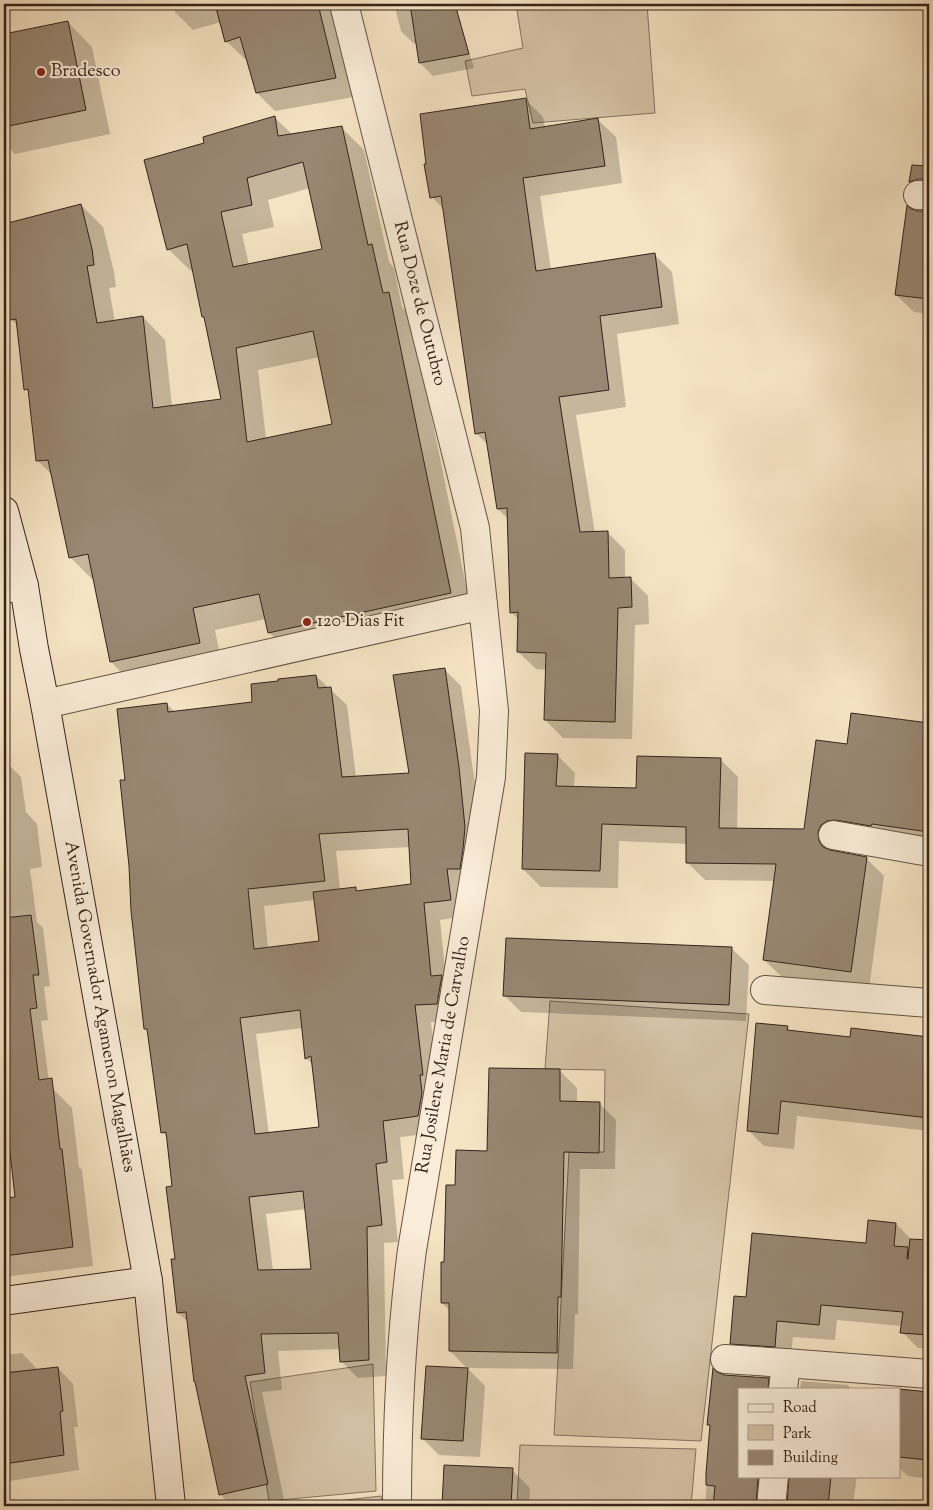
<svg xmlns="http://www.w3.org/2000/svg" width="933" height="1510" font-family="'Sorts Mill Goudy',serif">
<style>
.green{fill:#d6c3a7;stroke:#857361}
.shadow{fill:#0003;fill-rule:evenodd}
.building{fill:#998773;stroke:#34231b;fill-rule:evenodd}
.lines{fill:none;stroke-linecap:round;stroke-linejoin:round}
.street-casing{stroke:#655345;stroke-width:30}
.secondary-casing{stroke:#34231b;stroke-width:30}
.street{stroke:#faedd9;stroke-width:28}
.secondary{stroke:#faedd9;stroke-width:28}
.poi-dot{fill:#8f2418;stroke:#faedd9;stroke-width:2}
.labels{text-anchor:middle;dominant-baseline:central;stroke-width:4.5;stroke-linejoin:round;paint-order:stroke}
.poi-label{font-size:18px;fill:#34231b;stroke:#faedd9;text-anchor:start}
.street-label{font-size:18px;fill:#34231b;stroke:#faedd9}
</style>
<rect width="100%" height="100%" fill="#f7e4c4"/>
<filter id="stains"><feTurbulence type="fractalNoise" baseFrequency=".004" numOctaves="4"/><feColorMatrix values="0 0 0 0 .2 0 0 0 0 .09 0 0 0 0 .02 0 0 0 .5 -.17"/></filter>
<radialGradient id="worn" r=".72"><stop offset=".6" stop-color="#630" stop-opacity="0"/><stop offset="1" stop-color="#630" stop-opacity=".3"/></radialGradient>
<!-- green -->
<path class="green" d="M516,4H647L655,113L533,123L525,89L472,96L465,61L523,48Z
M550,1001L749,1014L701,1441L554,1435L569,1152H604L605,1070L545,1069Z
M373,1364L376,1491L269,1501L250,1382Z
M520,1445L696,1449L691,1506H562L517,1504Z
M381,1496L382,1506H293Z"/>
<!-- shadow -->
<path class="shadow" d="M4,4H27L4,11Z
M172,4H337L354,97L275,111L257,93L247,59H245L226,41L221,22L193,30L175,12Z
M394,4H455L474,68L433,76L420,63L417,43L414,44L401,31Z
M68,22L92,47L110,134L15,154L4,143V35Z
M525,99L543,117L545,128L598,120L616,137L622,183L540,196L551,270L654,254L672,272L679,324L617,334L626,407L576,415L595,533L607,532L625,550V578H630L648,596L649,624L635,625L632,739L563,738L545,720L547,670L536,669L518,652L519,620L511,612L508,519L498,509L489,446L476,433L444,210L432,197Z
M274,117L293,135L342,128L364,150L389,262L394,268L402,307L411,316L472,615L291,655L269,632L266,619L215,630L222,665L133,684L111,662L94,579H92L70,557L53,476L38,461L30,394L26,389L19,327L12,320L4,273V226L81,205L103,227L114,272L116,287L109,288L115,322L143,317L165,340L172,407L223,400L206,320L203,317L193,270L191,271L168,249L206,144ZM310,188L324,250L249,265L242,234L274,227L268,200ZM320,357L334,424L266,439L258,370Z
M918,212H929V314L914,312L896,295Z
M444,669L461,686L475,784L481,844L467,916L440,920L446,981L454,1021L431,1022L439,1091L435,1133L400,1137L404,1179L392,1180L398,1242L384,1243L386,1376L358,1378L341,1361L340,1349L278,1351L282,1390L262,1392L284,1500L258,1506H232L220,1494L188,1322L178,1313L173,1187L168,1138L162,1132L149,1031L145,1028L126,781L167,704L175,712L254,703L316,676L347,705L356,777L411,775ZM410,847L412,885L358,892L355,889L340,890L336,851ZM315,900L320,942L268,948L264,906ZM303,1028L306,1058L313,1065L320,1128L269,1134L256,1034ZM306,1209L312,1270L273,1271L266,1214Z
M852,714L929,724V847L839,842L835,851L866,858L884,876L869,990L782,977L764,960L775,881L705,880L687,862V844L619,841L618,888L541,887L523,869L557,755L575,773L574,787L638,789L720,759L738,777L737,829L805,830L848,745Z
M4,751L6,753L7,765H9L21,777L26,812L37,824L42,867L30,869L37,922L43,928L50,986L44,987L48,1020L41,1021L49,1082L4,1088Z
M731,948L749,965L746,1021L521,1012L504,995Z
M787,1027L792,1032L851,1038L852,1029L929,1039V1131L797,1116L794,1149L764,1146L748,1130Z
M560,1071L577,1088V1103H599L616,1120L615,1169H580L578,1314H575L573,1369L467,1368L450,1351V1311L442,1303L445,1263L456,1186Z
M53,1089L72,1108L79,1167L82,1170L93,1266L4,1277V1199L16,1198Z
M929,1137V1164L926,1161Z
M896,1224L912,1240L921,1261L929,1262V1349L918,1348L902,1332V1326L837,1320L835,1340L793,1337L790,1362L747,1359L731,1343L747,1298L867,1244Z
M22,1353L37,1369V1371L58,1368L73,1384L78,1427H74L79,1470L4,1482V1355Z
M468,1369L485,1386L480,1457L439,1455L422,1438Z
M724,1376L768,1379L778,1389H739V1476H857L853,1506H788L791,1478L785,1479L774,1506H705L711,1427L709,1425Z
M801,1381L848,1385L851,1389H800Z
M899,1389L929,1392V1479L908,1476L899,1468Z
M445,1467L512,1470L530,1488L529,1506H444Z"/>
<!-- building -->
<path class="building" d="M215,4H318L336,78L256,93L240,37L225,42Z
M410,4H455L469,54L419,63Z
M68,21L86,110L4,127V34Z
M526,98L530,129L598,118L605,166L523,178L536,271L655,253L662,307L600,316L609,390L559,397L580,532L608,531L609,578L631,577L632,607L618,608L615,722L544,720L546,653L517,652L518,612L510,613L507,508L497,509L485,432L475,434L441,196L430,198L424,164H426L420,114Z
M275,116L278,136L342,126L368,245L372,244L383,293L389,292L451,593L268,633L259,594L193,608L200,643L110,662L88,554L69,558L48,460L36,461L28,389L24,390L16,319L10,320L4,281V224L81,204L92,249L94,265L87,266L97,323L143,316L153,408L221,399L204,317H202L187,244L167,250L144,160L204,143L203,137ZM303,162L322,249L233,267L221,212L252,205L247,178ZM313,331L332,424L247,442L236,348Z
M912,165L929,166V179H918L909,182Z
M907,205L911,209L918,211H929V299L895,295Z
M445,668L459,767L465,827L463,849L460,869H447L451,900L424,903L431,976L442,975L437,1004L415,1005L423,1075H420L422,1093L418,1116L383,1121L387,1162L376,1164L382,1225L367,1227L369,1360L340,1362L338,1333L261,1334L265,1373L245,1376L268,1484L219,1495L195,1382H194L186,1312L177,1313L171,1259H175L166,1187L172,1186L166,1132L161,1133L147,1029H144L131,911L129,866L120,780H125L117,709L167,703L168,712L252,702L251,684L278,681V679L316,675L318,688L331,687L342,777L409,773L393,675ZM408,829L411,884L356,891V887L313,892L319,941L254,949L248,889L325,881L319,834ZM300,1010L305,1059L311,1056L319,1127L255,1134L240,1018ZM303,1191L311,1269L258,1270L249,1197Z
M851,713L929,723V832L872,824L871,826L835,820L827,821L821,825L818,832L819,841L823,847L830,850L867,857L851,972L763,960L776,864L686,863V827L602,824L600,871L522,869L525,753L558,754L556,786L636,788L637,756L721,758L719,828L804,829L816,740L847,744Z
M31,915L39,975H33L37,1008L30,1009L39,1080L52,1078L60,1149H62L73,1247L4,1256V1198L15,1197L4,1100V918Z
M506,938L732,947L729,1005L503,996Z
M756,1023L788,1026L787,1030L850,1037L851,1028L929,1037V1118L781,1101L778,1134L747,1131Z
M489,1068L560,1069V1101L600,1102L599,1153L564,1152L561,1297H558L557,1353L449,1351V1303H441V1262H444L446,1185H455L456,1150L487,1151Z
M868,1220L896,1223L894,1246L908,1247L907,1259H908L910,1239L929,1240V1335L900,1333L903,1312L821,1305L819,1325L777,1321L775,1347L730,1344L734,1296L746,1297L752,1233L866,1243Z
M426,1366L468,1368L463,1441L421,1439Z
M58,1367L63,1411L60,1412L64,1455L4,1464V1373Z
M713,1368L717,1372L724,1375L769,1378L768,1389H739V1476H758L756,1506H713L715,1486L706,1485V1473L710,1425H707Z
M899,1389L929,1392V1438L927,1460L899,1457Z
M444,1465L513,1468L511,1506H442Z
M789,1476H831L828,1506H787Z"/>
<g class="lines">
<defs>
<g id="street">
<path id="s1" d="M344,4L475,528L494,711L491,777L412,1250C401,1335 397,1420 397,1506"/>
<path d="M918,195H929"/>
<path d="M4,589L24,586"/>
<path d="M45,704L483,605"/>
<path d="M833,835L929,852"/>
<path d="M765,990L929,1003"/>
<path d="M725,1359L786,1363L929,1374"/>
<path d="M783,1389L786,1363"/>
<path d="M771,1506L774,1476"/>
</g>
<g id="secondary">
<path id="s2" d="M4,511L24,586L34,649L45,704L148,1281L171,1506"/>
<path d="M4,1301L148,1281"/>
</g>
</defs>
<!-- street casing -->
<use href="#street" class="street-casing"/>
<!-- secondary casing -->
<use href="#secondary" class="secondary-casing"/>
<!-- street -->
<use href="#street" class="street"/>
<!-- secondary -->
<use href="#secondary" class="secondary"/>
</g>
<!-- markers -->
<g class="poi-dot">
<circle cx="41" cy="72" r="5"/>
<circle cx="307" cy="622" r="5"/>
</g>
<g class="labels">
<!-- poi labels -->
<g class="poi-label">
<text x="51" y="72">Bradesco</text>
<text x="317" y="622">120 Dias Fit</text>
</g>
<!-- street labels -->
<g class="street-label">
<text stroke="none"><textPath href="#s1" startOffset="309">Rua Doze de Outubro</textPath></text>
<text stroke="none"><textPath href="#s2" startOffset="505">Avenida Governador Agamenon Magalhães</textPath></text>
<text transform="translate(444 1055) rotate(-80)">Rua Josilene Maria de Carvalho</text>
</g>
</g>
<!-- margin -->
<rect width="933" height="1510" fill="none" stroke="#f7e4c4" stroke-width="20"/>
<rect x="5" y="5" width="923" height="1500" fill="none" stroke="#34231b" stroke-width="2.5"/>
<rect x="10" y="10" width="913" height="1490" fill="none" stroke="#34231b"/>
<!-- legend -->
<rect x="738" y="1388" width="162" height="90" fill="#faedd9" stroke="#ab9c8d"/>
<rect x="748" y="1404" width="25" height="8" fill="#faedd9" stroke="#ab9c8d"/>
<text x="783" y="1412" font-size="15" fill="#34231b">Road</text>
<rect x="748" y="1425" width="25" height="15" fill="#d6c3a7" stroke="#ab9c8d"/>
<text x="783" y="1438" font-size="15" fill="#34231b">Park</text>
<rect x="748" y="1450" width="25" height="15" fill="#998773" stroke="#ab9c8d"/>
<text x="783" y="1462" font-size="15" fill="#34231b">Building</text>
<rect width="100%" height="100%" filter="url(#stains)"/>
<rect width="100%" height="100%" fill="url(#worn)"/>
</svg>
